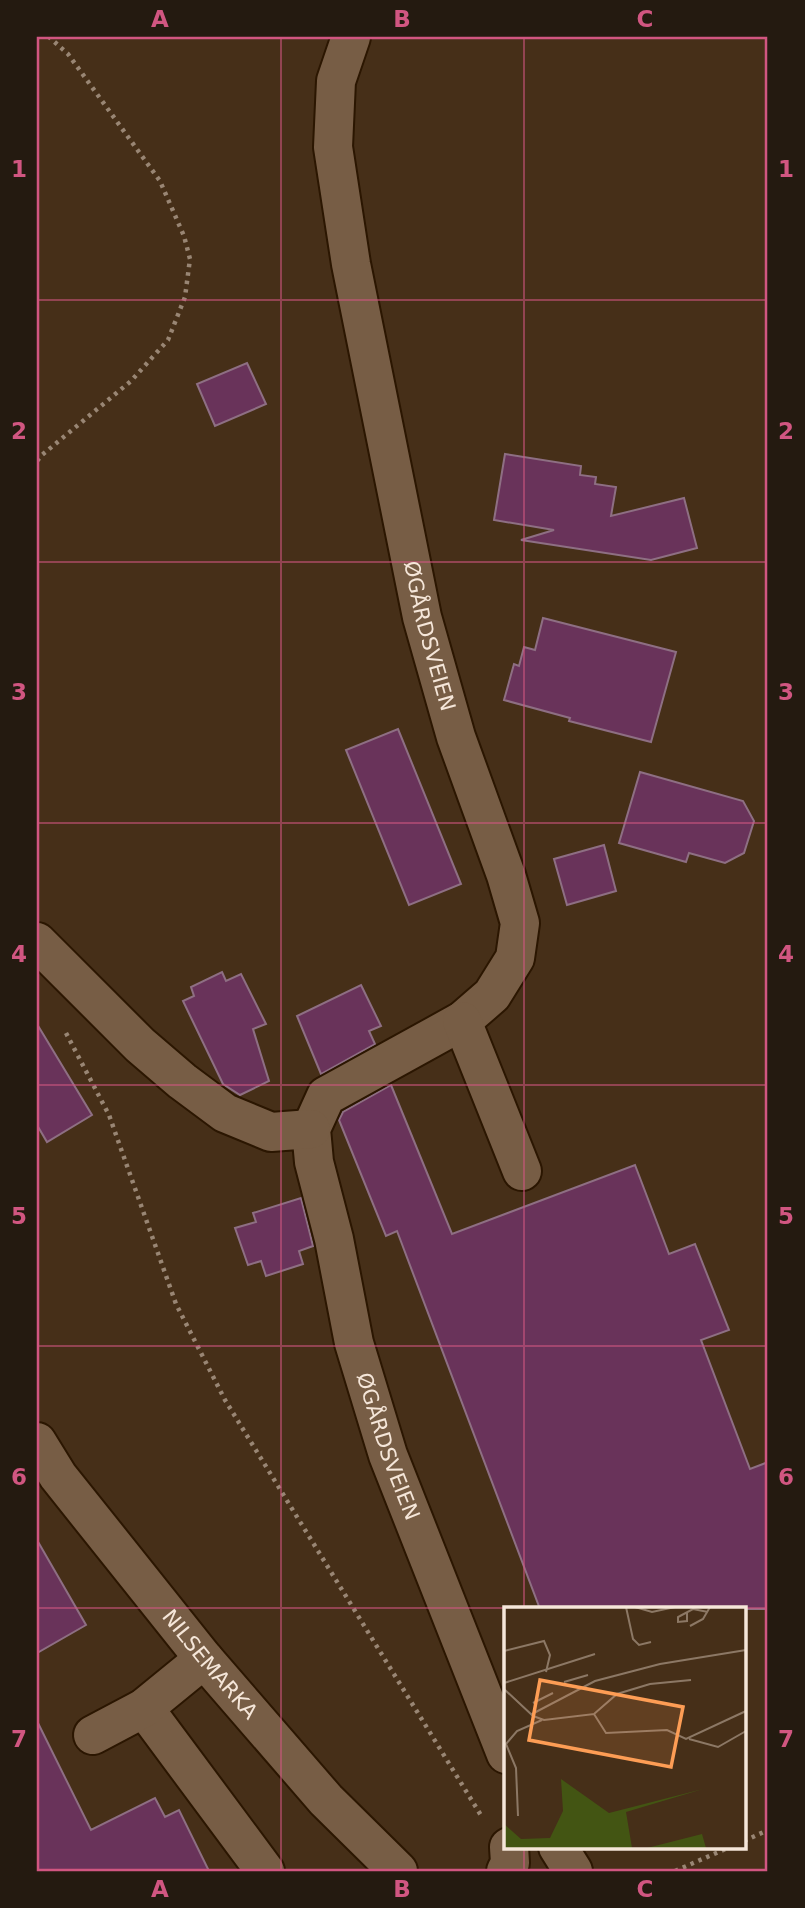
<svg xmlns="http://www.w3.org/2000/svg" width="805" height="1908" font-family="'DejaVu Sans',sans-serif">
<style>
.building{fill:#69335a;stroke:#8e6f83;stroke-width:2}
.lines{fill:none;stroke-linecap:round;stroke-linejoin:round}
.minor-casing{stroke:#2b1601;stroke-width:42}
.path{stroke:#998674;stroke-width:4.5;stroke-dasharray:3.5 5;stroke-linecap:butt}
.minor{stroke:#775d45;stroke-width:38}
.grid{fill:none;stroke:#d15681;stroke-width:2;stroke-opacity:0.55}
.labels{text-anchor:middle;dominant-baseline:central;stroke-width:5;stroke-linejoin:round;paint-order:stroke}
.street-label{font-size:21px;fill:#f5e6d9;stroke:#241a10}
.inset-road{fill:none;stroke:#8c7865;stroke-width:2}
.view{fill:#fd9d55;fill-opacity:0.15;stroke:#fd9d55;stroke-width:3.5}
.inset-edge{fill:none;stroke:#f5e6d9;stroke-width:3.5}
.neatline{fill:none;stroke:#d15681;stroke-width:2.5}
.grid-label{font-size:23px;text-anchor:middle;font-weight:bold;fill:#d15681}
</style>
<rect width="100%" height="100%" fill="#462f18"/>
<!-- building -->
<path class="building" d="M247,363L266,404L215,426L197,384Z
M505,454L581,466L580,475L596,477L595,484L616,487L611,516L684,498L697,548L651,560L521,540L554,530L494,520Z
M543,618L676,652L651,742L569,721L570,718L504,700L514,664L519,666L524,647L535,650Z
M398,729L461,884L409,905L346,750Z
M640,772L743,801L754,821L744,853L725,863L689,853L686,862L619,843Z
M604,845L616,891L567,905L554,859Z
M222,972L226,981L241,974L266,1024L253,1029L269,1081L240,1095L223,1084L183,1001L194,996L191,987Z
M361,985L381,1026L369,1031L375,1044L321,1074L297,1016Z
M37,1024L92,1115L47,1142L37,1125Z
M391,1085L452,1234L635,1165L669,1254L695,1244L729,1330L701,1340L750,1469L768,1462V1609H540L397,1231L386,1236L339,1120L343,1112Z
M301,1198L313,1246L299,1251L303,1264L266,1276L261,1261L248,1265L235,1228L256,1222L253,1213Z
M37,1540L86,1625L37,1653Z
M37,1721L91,1830L155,1798L165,1817L179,1810L209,1871H37Z"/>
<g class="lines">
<defs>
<g id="minor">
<path id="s1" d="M351,37L336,81L333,147L351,264L422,617L456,737L506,875L520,923L515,958L492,995L462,1021L326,1096L311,1129L314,1162L334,1239L354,1343L388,1455L506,1754"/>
<path d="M37,942L140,1045L182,1081L225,1113L271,1132L311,1129"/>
<path d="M462,1021L522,1171"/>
<path id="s2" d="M37,1442L58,1476L204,1659L326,1800L398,1871"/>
<path d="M144,1708L265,1871"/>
<path d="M93,1735L144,1708L204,1659"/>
<path d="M558,1847L573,1871"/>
<path d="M506,1871L510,1863L509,1847"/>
</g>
</defs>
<!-- minor casing -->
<use href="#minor" class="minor-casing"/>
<!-- path -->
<path class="path" d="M37,461L42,455L131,381L168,340L185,297L190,259L184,236L160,181L68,54L49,37
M66,1033L109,1115L176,1304L225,1400L482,1817
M744,1841L768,1830
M675,1871L730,1847"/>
<!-- minor -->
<use href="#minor" class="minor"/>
</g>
<!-- grid -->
<path class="grid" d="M281,37V1871M524,37V1609M37,300H768M37,562H768M37,823H768M37,1085H768M37,1346H768M37,1608H768M524,1847V1871"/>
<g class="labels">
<!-- street labels -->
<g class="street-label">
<text stroke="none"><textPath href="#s1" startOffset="611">ØGÅRDSVEIEN</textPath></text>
<text stroke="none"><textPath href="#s1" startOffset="1550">ØGÅRDSVEIEN</textPath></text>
<text stroke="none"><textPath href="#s2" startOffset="282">NILSEMARKA</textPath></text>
</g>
</g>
<!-- overview -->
<g transform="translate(504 1607)">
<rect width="242" height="242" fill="#462f18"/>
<path d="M57,172L105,206L199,182L122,205L128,241H0V217L17,232L46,231L59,204ZM198,227L202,241H143Z" fill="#435513"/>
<path class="inset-road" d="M122,0L129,32L135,38L147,35M131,0L148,5L171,0M183,5V14L174,15V10L176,9L189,2L204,5M186,19L199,12L206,0M0,44L40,34L46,48L42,65M60,75L84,68M0,76L91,47M0,82L29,109M29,96L49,86M28,107L91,74L156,57L242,43M90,107L113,87L146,77L187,73M29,109L40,113L90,107L102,126L163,123L182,132L242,104M185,132L214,140L242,124M14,209L12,161L2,137L13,124L38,113"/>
<path class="view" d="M36,73L179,100L167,160L25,133Z"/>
<rect width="242" height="242" class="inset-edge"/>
</g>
<!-- border -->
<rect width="805" height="1908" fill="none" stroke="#241a10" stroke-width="77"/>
<rect x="38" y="38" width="728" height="1832" class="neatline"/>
<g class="grid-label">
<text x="160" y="27">A</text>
<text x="402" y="27">B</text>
<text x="645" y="27">C</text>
<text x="19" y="177">1</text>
<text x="786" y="177">1</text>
<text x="19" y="439">2</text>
<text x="786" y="439">2</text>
<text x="19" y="700">3</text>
<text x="786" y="700">3</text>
<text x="19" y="962">4</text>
<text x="786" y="962">4</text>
<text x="19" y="1224">5</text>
<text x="786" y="1224">5</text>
<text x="19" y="1485">6</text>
<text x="786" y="1485">6</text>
<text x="19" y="1747">7</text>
<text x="786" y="1747">7</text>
<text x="160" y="1897">A</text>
<text x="402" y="1897">B</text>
<text x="645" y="1897">C</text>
</g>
</svg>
